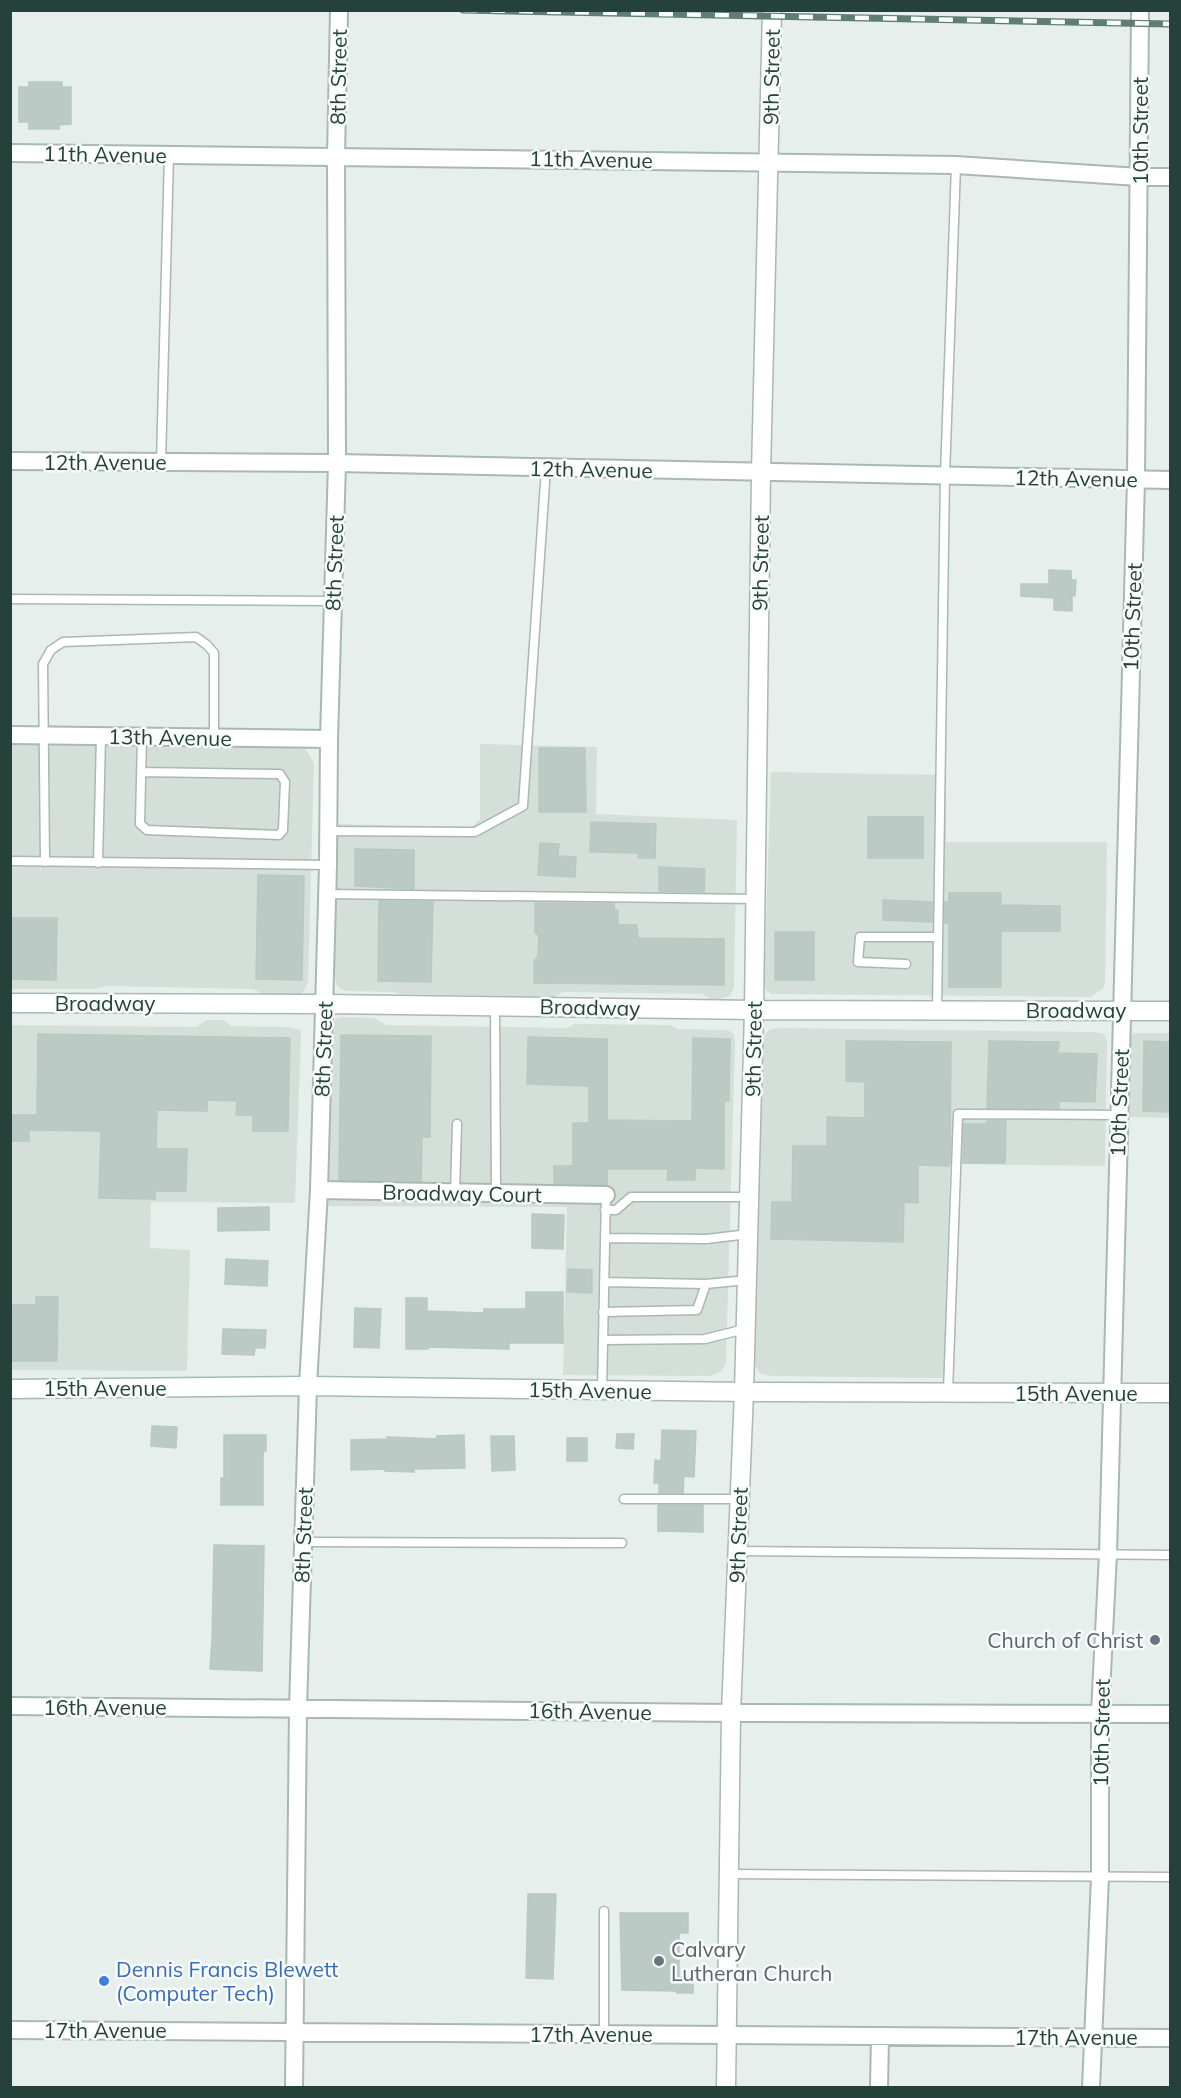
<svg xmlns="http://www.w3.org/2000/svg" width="1181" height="2098" font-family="Mulish,sans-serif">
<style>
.built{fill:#d4dfda}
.building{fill:#bbcac4;stroke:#b8c9c2;stroke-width:1.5}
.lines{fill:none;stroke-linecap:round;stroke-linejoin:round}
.service-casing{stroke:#a8b8b2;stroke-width:11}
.minor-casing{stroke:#a8b8b2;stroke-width:20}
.tertiary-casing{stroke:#a8b8b2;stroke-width:21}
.secondary-casing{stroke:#a4bbb3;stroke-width:21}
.service{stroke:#fff;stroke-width:8}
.minor{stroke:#fff;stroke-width:16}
.tertiary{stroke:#fff;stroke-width:18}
.secondary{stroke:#fff;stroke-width:18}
.rail-casing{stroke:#5f7d75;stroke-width:7}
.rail{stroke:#f7fbf9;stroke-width:4.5;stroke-dasharray:14;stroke-linecap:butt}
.worship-dot{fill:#6b7280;stroke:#f7fbf9;stroke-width:2}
.shop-dot{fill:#3f7fe0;stroke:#f7fbf9;stroke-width:2}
.labels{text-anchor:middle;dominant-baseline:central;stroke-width:5;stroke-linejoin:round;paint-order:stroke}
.street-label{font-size:21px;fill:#24423a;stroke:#f7fbf9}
.worship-label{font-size:21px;fill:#5b616d;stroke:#f7fbf9;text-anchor:end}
.shop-label{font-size:21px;fill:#366cbe;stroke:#f7fbf9;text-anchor:start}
</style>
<rect width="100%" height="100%" fill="#e6efeb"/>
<!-- built -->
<path class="built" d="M11,744L299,747L306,750L314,763L308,982L304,991L297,997L266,995L253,989L106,986L94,989H11Z
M480,744L597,747L596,814L737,820L734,987L730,996L712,1001L702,994L562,992L555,997L403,994L391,992L346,991L339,988L336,983L335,975L334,824L471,827L480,820Z
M771,772L946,775V842H1107L1105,984L1103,989L1090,997L771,994L766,990L764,984Z
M342,1017L374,1018L386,1025L567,1028L574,1024L670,1025L678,1029L728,1030L734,1034L735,1041L726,1363L722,1371L709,1376L563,1375L567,1207L325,1206L332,1023L336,1019Z
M206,1020H224L231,1026L286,1027L299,1029L301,1034L295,1203L151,1202L150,1248L190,1250L187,1371L11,1370V1025L197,1027Z
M779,1028L1095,1032L1104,1034L1107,1041L1105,1166L950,1164L944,1378L770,1376L761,1374L756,1368L754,1359L762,1040L766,1033L771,1029Z
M1135,1033H1170V1118L1127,1117L1128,1043L1130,1037Z"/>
<!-- building -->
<path class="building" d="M29,82H62V87H71V124L59,125V129H29V122H19V87H29Z
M1049,570L1071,571V580H1076L1075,596L1072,595V611L1054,610V598L1021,596V584H1049Z
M539,748H585L586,812H539Z
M868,817H923V858H868Z
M591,822L656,824L655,858H638L639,853L590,852Z
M540,843L559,844L558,856L576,857L575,877L538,875Z
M355,849L414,850V889L355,886Z
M659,867L705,869L704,892L659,891Z
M258,875L304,876L302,980L256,979Z
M949,893H1001V905L1060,906V931H1001V987H949V923H945V902H949Z
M883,900L932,902V922L883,920Z
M379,901L433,902L431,982L378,981Z
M535,903L614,904V910H618V925H637L638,938L724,939V985L534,983V960L538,957L539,936L535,932Z
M10,918H57L56,980L10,979Z
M775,932H814V980H775Z
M38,1034L290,1038L288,1131H253V1115H236L237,1101L207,1100V1111L157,1110L156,1149H187L186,1191H155V1199L99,1198L101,1131L29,1130V1141H10V1115H37Z
M341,1035L431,1036L430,1137H422L421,1181L339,1180Z
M528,1037L607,1039V1120L692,1121L693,1038L730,1039L729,1101H724V1169L695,1168V1180H667L668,1169H607V1185L554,1184V1166H573V1123H589V1086L527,1084Z
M846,1041L951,1042L950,1163L949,1166L918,1165V1203L904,1202L903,1242L771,1239L772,1202H792L793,1146H827V1117L865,1118V1082L846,1081Z
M989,1041L1059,1042L1058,1053L1097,1054L1095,1102L1059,1101V1108H987Z
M1144,1041L1170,1042V1112L1143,1111Z
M987,1121H1006L1005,1163H963L964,1124H987Z
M269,1207V1230L218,1231V1208Z
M532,1214L564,1215L563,1249L532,1248Z
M226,1259L268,1261L267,1286L225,1284Z
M568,1269L592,1270V1293L567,1292Z
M526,1292H563V1343H509V1349L428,1347V1349H406V1298H427V1311L484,1313V1309H526Z
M36,1297H58L57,1361H10V1305H36Z
M355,1308L381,1309L379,1348L354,1347Z
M223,1329L266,1330L265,1348H255L254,1355L222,1354Z
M152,1426L177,1427L176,1448L151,1446Z
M662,1430L696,1431L694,1477L684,1476L683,1493H659V1483H654L655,1460L661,1461Z
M617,1434H634L633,1449L616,1448Z
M224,1435H266V1451H263V1505H221V1478H224Z
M464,1435L465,1468L414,1469V1472L385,1471V1469L351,1470V1440L387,1439V1437L437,1439V1436Z
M491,1436H514L515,1470L492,1471Z
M567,1438H587V1461H567Z
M658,1505H703V1532L658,1531Z
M214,1545L264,1546L262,1671L210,1669L212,1640Z
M528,1894H556L553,1979L526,1978Z
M620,1913H688V1933H679V1977H693V1993H677V1991L622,1990Z"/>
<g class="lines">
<defs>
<path id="service" d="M161,462L169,154
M10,599L333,601
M141,772L280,774L285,782L283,830L279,835L147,830L140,824L142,737
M327,831L475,832L523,806L546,468
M10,861L328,865
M45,862L43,664L51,650L63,642L196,637L207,645L214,653V737
M98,863L101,736
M326,894L755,899
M906,964L858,962L860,937H938
M495,1006L496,1193
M937,1010L945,476L956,165
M455,1193L457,1124
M605,1210H616L631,1197H749
M605,1238L707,1239L748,1234
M604,1282L706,1284L747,1280
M603,1312L697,1310L706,1284
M603,1340L705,1339L745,1329
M602,1390L606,1195
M948,1392L958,1114L1119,1115
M624,1499H740
M303,1542L622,1543
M738,1551L1170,1555
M729,1874L1170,1877
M604,2034V1911"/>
<path id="minor" d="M10,153L956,165L1139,177H1170
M10,461L337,463L1170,480
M10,735L329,739
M319,1190L606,1195
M10,1706L731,1713L1170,1714
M10,2030L1170,2038
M294,2088L298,1708L308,1386L319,1190L328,865L329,739L337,463L336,156L339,10
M879,2088L880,2036
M1091,2088L1100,1877V1713L1108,1554L1136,479L1140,10"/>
<path id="tertiary" d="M10,1003L325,1004L754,1010L1170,1011
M726,2088L731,1713L744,1392L754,1010L761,473L772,10"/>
<path id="secondary" d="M10,1389L308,1386L744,1392L1170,1393"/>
</defs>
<!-- service casing -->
<use href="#service" class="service-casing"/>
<!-- minor casing -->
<use href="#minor" class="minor-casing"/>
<!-- tertiary casing -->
<use href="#tertiary" class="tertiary-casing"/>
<!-- secondary casing -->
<use href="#secondary" class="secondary-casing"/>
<!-- service -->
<use href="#service" class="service"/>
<!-- minor -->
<use href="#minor" class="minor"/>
<!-- tertiary -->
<use href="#tertiary" class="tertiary"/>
<!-- secondary -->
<use href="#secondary" class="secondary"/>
<defs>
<path id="rail" d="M463,10L1170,24"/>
</defs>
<!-- rail casing -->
<use href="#rail" class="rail-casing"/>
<!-- rail -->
<use href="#rail" class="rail"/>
</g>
<!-- markers -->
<g class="worship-dot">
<circle cx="1155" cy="1640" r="6"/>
<circle cx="659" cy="1961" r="6"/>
</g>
<circle class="shop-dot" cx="104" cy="1981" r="6"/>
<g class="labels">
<!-- street labels -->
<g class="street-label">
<text transform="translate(338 77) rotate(-89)">8th Street</text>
<text transform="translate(771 77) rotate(-89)">9th Street</text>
<text transform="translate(1140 131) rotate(-90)">10th Street</text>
<text transform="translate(105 154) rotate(1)">11th Avenue</text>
<text transform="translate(591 159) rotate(1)">11th Avenue</text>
<text x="105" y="462">12th Avenue</text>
<text transform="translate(591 469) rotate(1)">12th Avenue</text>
<text transform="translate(1076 478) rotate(1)">12th Avenue</text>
<text transform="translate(334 563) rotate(-88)">8th Street</text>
<text transform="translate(760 563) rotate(-89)">9th Street</text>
<text transform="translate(1132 617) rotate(-88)">10th Street</text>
<text transform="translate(170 737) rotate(1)">13th Avenue</text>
<text x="105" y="1003">Broadway</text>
<text transform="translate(590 1007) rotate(1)">Broadway</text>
<text x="1076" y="1010">Broadway</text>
<text transform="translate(323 1049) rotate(-88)">8th Street</text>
<text transform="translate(753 1049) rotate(-89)">9th Street</text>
<text transform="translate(1119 1103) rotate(-88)">10th Street</text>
<text transform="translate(462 1193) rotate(1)">Broadway Court</text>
<text x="105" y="1388">15th Avenue</text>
<text transform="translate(590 1390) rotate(1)">15th Avenue</text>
<text x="1076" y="1393">15th Avenue</text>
<text transform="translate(303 1535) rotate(-88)">8th Street</text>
<text transform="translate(738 1535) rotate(-88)">9th Street</text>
<text x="105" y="1707">16th Avenue</text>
<text transform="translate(590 1711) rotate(1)">16th Avenue</text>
<text transform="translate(1101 1733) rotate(-89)">10th Street</text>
<text x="105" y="2030">17th Avenue</text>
<text x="591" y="2034">17th Avenue</text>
<text x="1076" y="2037">17th Avenue</text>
</g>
<!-- worship labels -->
<g class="worship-label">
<text x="1143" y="1640">Church of Christ</text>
<text x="671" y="1949" text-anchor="start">Calvary<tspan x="671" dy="24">Lutheran Church</tspan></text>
</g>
<!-- shop labels -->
<g class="shop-label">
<text x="116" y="1969">Dennis Francis Blewett<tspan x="116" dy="24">(Computer Tech)</tspan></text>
</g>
</g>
<!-- border -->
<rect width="1181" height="2098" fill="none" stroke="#24423a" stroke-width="24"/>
</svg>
